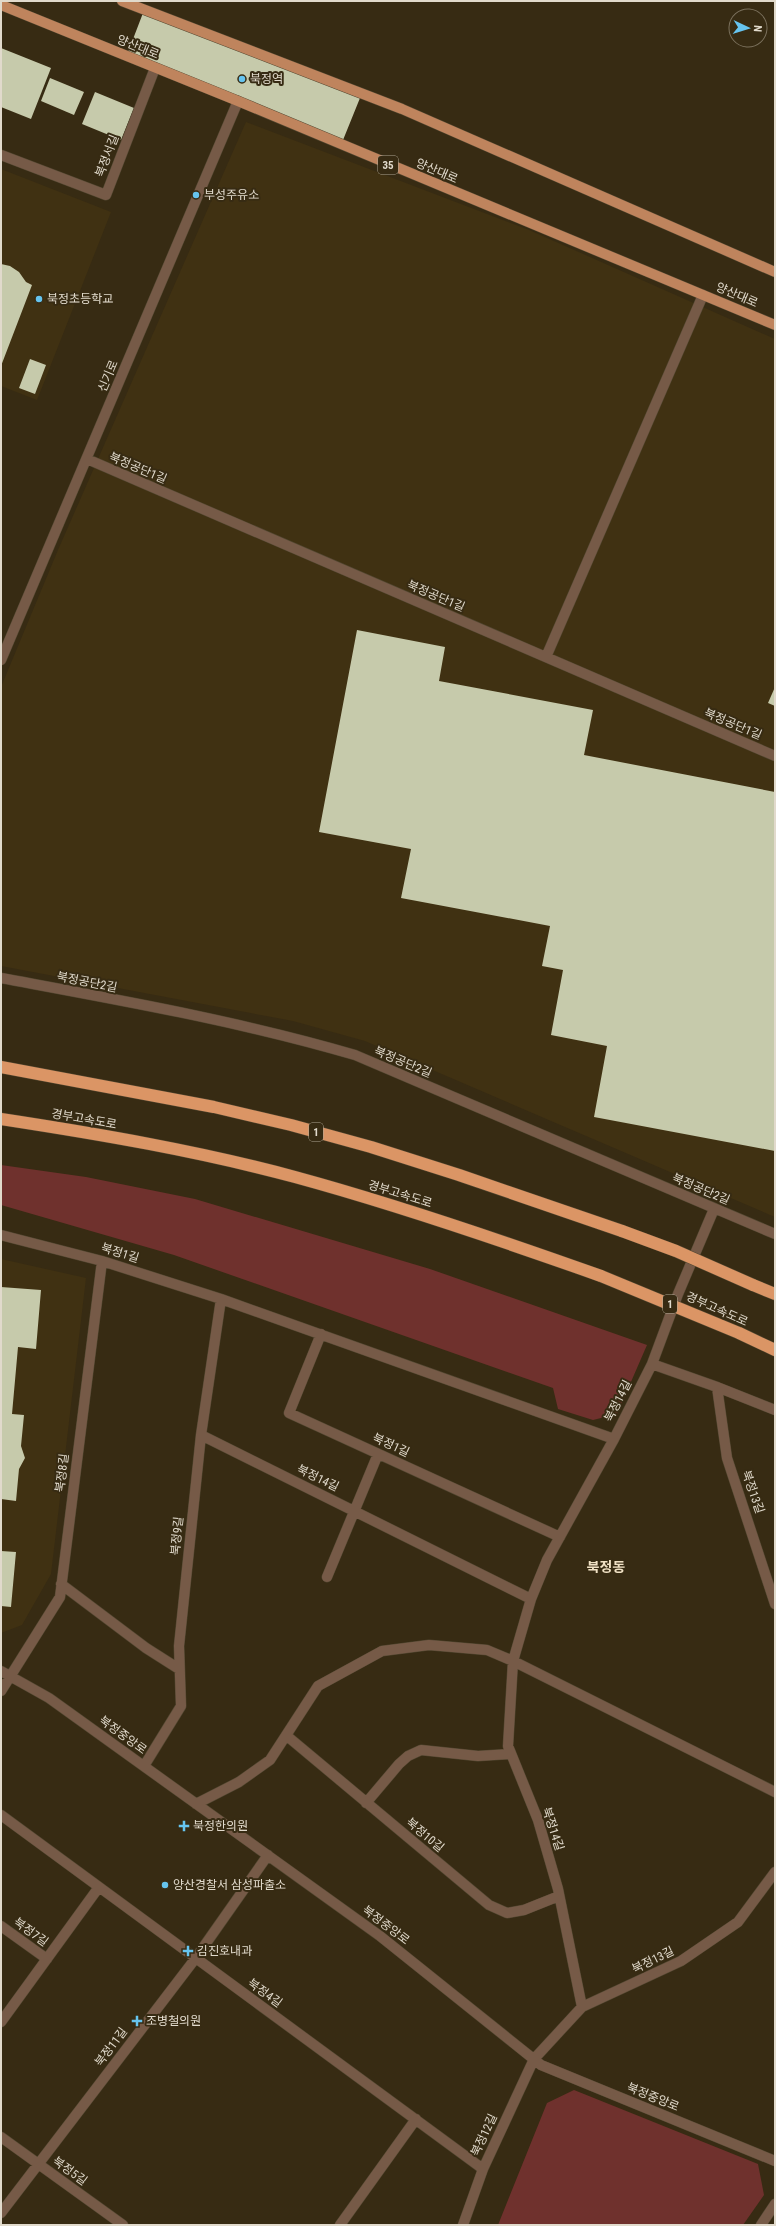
<svg xmlns="http://www.w3.org/2000/svg" width="776" height="2226" font-family="'Roboto Condensed','Noto Sans KR',sans-serif">
<style>
.built{fill:#403112}
.green{fill:#6f312d}
.building{fill:#c6caab}
.lines{fill:none;stroke-linecap:round;stroke-linejoin:round}
.minor-casing{stroke:#524731;stroke-width:11}
.major-casing{stroke:#524731;stroke-width:11}
.highway-casing{stroke:#524731;stroke-width:13}
.minor{stroke:#765a47;stroke-width:10}
.major{stroke:#bf845d;stroke-width:10}
.highway{stroke:#db9565;stroke-width:12}
.highway-bridge-casing{stroke:#524731;stroke-width:13;stroke-linecap:butt}
.highway-bridge{stroke:#db9565;stroke-width:12}
.poi-dot{fill:#66c4ef;stroke:#372b13;stroke-width:1.5}
.labels{text-anchor:middle;dominant-baseline:central;stroke-width:4;stroke-linejoin:round;paint-order:stroke}
.shield{fill:#372b13;stroke:#aea694;stroke-width:1}
.shield-label{font-size:11px;font-weight:bold;fill:#e1dacc}
.street-label{font-size:12px;fill:#e1dacc;stroke:#372b13}
.poi-label{font-size:12px;fill:#e1dacc;stroke:#372b13;text-anchor:start}
.quarter-label{font-size:14px;font-weight:bold;fill:#f0e1c4;stroke:#372b13}
</style>
<rect width="100%" height="100%" fill="#372b13"/>
<!-- built -->
<path class="built" d="M246,122L529,230L775,339V1217L365,1041L293,1021L1,966V687L58,550Z
M1,169L111,212L37,400L1,386Z
M1,1259L86,1278L51,1574L22,1625L1,1633Z"/>
<!-- green -->
<path class="green" d="M1,1165L86,1177L195,1199L430,1269L647,1345L617,1414L593,1420L558,1409L553,1388L174,1255L1,1205Z
M574,2090L758,2164L764,2195L743,2225H498L547,2103Z"/>
<!-- building -->
<path class="building" d="M143,13L360,98L341,145L125,60Z
M1,48L51,68L31,119L1,107Z
M50,78L84,92L74,115L41,101Z
M95,92L134,108L121,140L82,124Z
M1,264L10,266L19,272L26,282L32,285L1,366Z
M30,359L46,365L35,394L19,388Z
M357,630L445,647L439,681L593,710L584,755L775,792V1151L594,1117L607,1046L551,1035L563,970L542,966L550,926L401,898L411,849L319,832Z
M775,687V706L768,703Z
M1,1287L41,1290L36,1349L18,1347L12,1414L24,1415L21,1446L25,1458L19,1469L16,1501L1,1499Z
M1,1551L16,1552L11,1607L1,1606Z"/>
<g class="lines">
<defs>
<path id="minor" d="M1,155L106,195L155,68
M87,459L775,756
M546,657L703,295
M1,660L238,101
M1,978C119,1000 239,1021 355,1055L775,1234
M1,1235L102,1261L221,1299L614,1439
M321,1334L289,1413L560,1537
M652,1364L717,1387L775,1410
M717,1387L727,1458L775,1604
M201,1435L531,1599
M327,1577L378,1454
M61,1584L146,1648L179,1669
M1,1671L49,1698L380,1936L541,2065L775,2161
M1,1691L60,1597L102,1261
M287,1736L489,1905L507,1913L524,1910L559,1896
M144,1766L181,1706L179,1646L201,1435L221,1299
M366,1803L399,1764L408,1756L421,1750L478,1756L511,1754
M196,1804L239,1782L270,1760L318,1686L382,1651L429,1645L487,1650L513,1661L775,1792
M1,1815L483,2169
M1,1926L47,1959
M582,2007L558,1889L538,1820L508,1746L513,1661L531,1599L547,1560L614,1439L652,1364L678,1294L714,1209
M1,2022L99,1887
M1,2137L123,2225
M1,2213L195,1959L268,1855
M340,2225L416,2119
M463,2225L483,2169L534,2059L582,2007L681,1961L738,1922L775,1872
M761,2225L775,2204"/>
<path id="major" d="M122,1L402,109L775,272
M1,5L238,101L775,325"/>
<path id="highway" d="M1,1067L214,1107L291,1125L371,1147L459,1175L622,1231
M1,1119C99,1134 199,1151 295,1177C398,1205 500,1240 601,1276
M753,1285L775,1294
M739,1333L775,1350"/>
</defs>
<!-- minor casing -->
<use href="#minor" class="minor-casing"/>
<!-- major casing -->
<use href="#major" class="major-casing"/>
<!-- highway casing -->
<use href="#highway" class="highway-casing"/>
<!-- minor -->
<use href="#minor" class="minor"/>
<!-- major -->
<use href="#major" class="major"/>
<!-- highway -->
<use href="#highway" class="highway"/>
<defs>
<path id="highway-bridge" d="M622,1231L676,1251L753,1285
M601,1276L739,1333"/>
</defs>
<!-- highway-bridge casing -->
<use href="#highway-bridge" class="highway-bridge-casing"/>
<!-- highway-bridge -->
<use href="#highway-bridge" class="highway-bridge"/>
</g>
<!-- markers -->
<g class="poi-dot">
<circle cx="242" cy="79" r="4"/>
<circle cx="196" cy="195" r="4"/>
<circle cx="39" cy="299" r="4"/>
<path d="M182 1820h4v4h4v4h-4v4h-4v-4h-4v-4h4z"/>
<circle cx="165" cy="1885" r="4"/>
<path d="M186 1945h4v4h4v4h-4v4h-4v-4h-4v-4h4z"/>
<path d="M135 2015h4v4h4v4h-4v4h-4v-4h-4v-4h4z"/>
</g>
<g class="labels">
<!-- shield labels -->
<g class="shield">
<rect x="378" y="156" width="20" height="18" rx="3"/>
<rect x="309" y="1123" width="14" height="18" rx="3"/>
<rect x="663" y="1295" width="14" height="18" rx="3"/>
</g>
<g class="shield-label">
<text x="388" y="165">35</text>
<text x="316" y="1132">1</text>
<text x="670" y="1304">1</text>
</g>
<!-- street labels -->
<g class="street-label">
<text transform="translate(138 47) rotate(22)">양산대로</text>
<text transform="translate(107 156) rotate(-69)">북정서길</text>
<text transform="translate(437 171) rotate(23)">양산대로</text>
<text transform="translate(737 295) rotate(23)">양산대로</text>
<text transform="translate(108 376) rotate(-67)">신기로</text>
<text transform="translate(138 468) rotate(23)">북정공단1길</text>
<text transform="translate(436 596) rotate(23)">북정공단1길</text>
<text transform="translate(733 724) rotate(23)">북정공단1길</text>
<text transform="translate(87 982) rotate(11)">북정공단2길</text>
<text transform="translate(403 1062) rotate(23)">북정공단2길</text>
<text transform="translate(84 1119) rotate(10)">경부고속도로</text>
<text transform="translate(701 1189) rotate(23)">북정공단2길</text>
<text transform="translate(400 1194) rotate(17)">경부고속도로</text>
<text transform="translate(120 1253) rotate(17)">북정1길</text>
<text transform="translate(717 1309) rotate(24)">경부고속도로</text>
<text transform="translate(618 1401) rotate(-63)">북정14길</text>
<text transform="translate(391 1445) rotate(25)">북정1길</text>
<text transform="translate(62 1473) rotate(-83)">북정8길</text>
<text transform="translate(318 1478) rotate(26)">북정14길</text>
<text transform="translate(753 1492) rotate(71)">북정13길</text>
<text transform="translate(177 1536) rotate(-84)">북정9길</text>
<text transform="translate(123 1735) rotate(36)">북정중앙로</text>
<text transform="translate(553 1829) rotate(72)">북정14길</text>
<text transform="translate(425 1835) rotate(40)">북정10길</text>
<text transform="translate(386 1925) rotate(37)">북정중앙로</text>
<text transform="translate(31 1932) rotate(36)">북정7길</text>
<text transform="translate(653 1960) rotate(-26)">북정13길</text>
<text transform="translate(265 1993) rotate(36)">북정4길</text>
<text transform="translate(111 2047) rotate(-53)">북정11길</text>
<text transform="translate(653 2097) rotate(22)">북정중앙로</text>
<text transform="translate(484 2135) rotate(-65)">북정12길</text>
<text transform="translate(70 2171) rotate(36)">북정5길</text>
</g>
<!-- poi labels -->
<g class="poi-label">
<text x="250" y="79">북정역</text>
<text x="204" y="195">부성주유소</text>
<text x="47" y="299">북정초등학교</text>
<text x="193" y="1826">북정한의원</text>
<text x="173" y="1885">양산경찰서 삼성파출소</text>
<text x="197" y="1951">김진호내과</text>
<text x="146" y="2021">조병철의원</text>
</g>
<!-- quarter labels -->
<g class="quarter-label">
<text x="606" y="1567">북정동</text>
</g>
</g>
<!-- border -->
<rect width="776" height="2226" fill="none" stroke="#e1dacc" stroke-width="4"/>
<!-- north arrow -->
<g transform="translate(748 28) rotate(94)"><circle r="19" fill="#372b13" stroke="#7b715d"/>
<path d="M0-3L7 15L0 10L-7 15Z" fill="#66c4ef"/>
<text y="-6" font-size="11" font-weight="bold" text-anchor="middle" fill="#e1dacc">N</text>
</g>
</svg>
